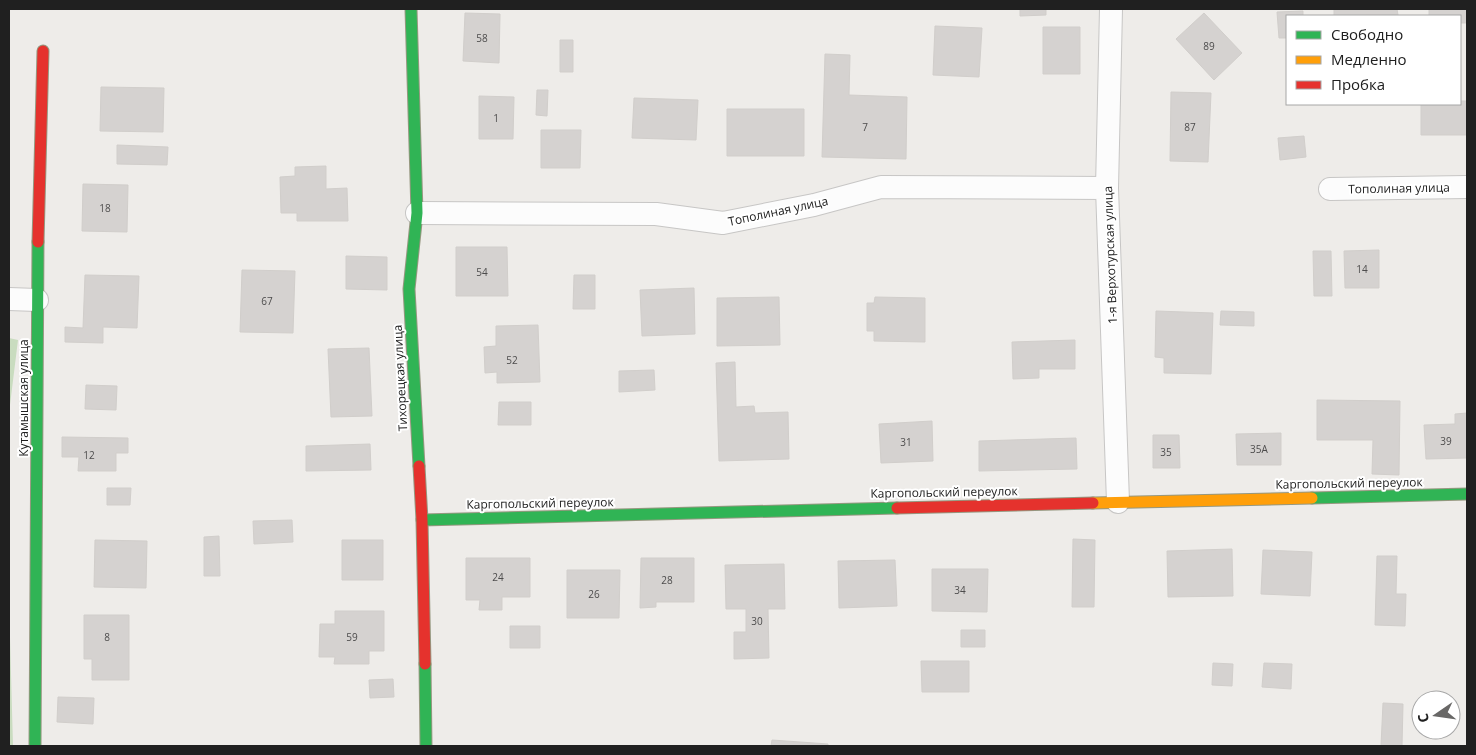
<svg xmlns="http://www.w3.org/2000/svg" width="1476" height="755" font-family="'Open Sans',sans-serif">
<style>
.forest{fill:#c9dcbf}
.building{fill:#d5d2d0;stroke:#d1cecb}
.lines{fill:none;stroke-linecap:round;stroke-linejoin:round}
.street-casing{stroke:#c7c6c5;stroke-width:24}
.fast-casing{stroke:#969880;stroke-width:13}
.slow-casing{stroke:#969880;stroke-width:13}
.jam-casing{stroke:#969880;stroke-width:13}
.street{stroke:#fcfcfc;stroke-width:22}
.fast{stroke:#30b455;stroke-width:11}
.slow{stroke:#ff9f0a;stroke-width:11}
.jam{stroke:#e5322d;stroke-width:11}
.labels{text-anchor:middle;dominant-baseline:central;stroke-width:4;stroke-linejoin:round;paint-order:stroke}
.number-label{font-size:10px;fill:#4d4c4c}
.street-label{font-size:12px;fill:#202020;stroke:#fff}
</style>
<rect width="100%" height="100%" fill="#eeece9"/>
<!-- forest -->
<path class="forest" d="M9,338L18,340L9,413Z
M9,601L13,746H9Z"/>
<!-- building -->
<path class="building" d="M1020,9H1046V15L1020,16Z
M1334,9H1397L1398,15L1334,16Z
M1429,9H1467V23H1460V16H1429Z
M1303,11V16H1287V38H1279L1277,12Z
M465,13L500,14L499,63L463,61Z
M1204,13L1242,53L1214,80L1176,39Z
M935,26L982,28L979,77L933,75Z
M1043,27H1080V74H1043Z
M560,40H573V72H560Z
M825,54L850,55L849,95L907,97L906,159L822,157Z
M101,87L164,88L163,132L100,131Z
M537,90H548L547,116L536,115Z
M1171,92L1211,93L1208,162L1170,161Z
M479,96L514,97L513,139H479Z
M634,98L698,100L696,140L632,138Z
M1460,101H1467V135H1421V104H1460Z
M727,109H804V156H727Z
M541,130H581L580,168H541Z
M1304,136L1306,157L1280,160L1278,138Z
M117,145L168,147L167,165L117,164Z
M326,166V189L347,188L348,221H297V213H281L280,177L295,176V167Z
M83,184L128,185L127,232L82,231Z
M456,247H507L508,296H456Z
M1379,250V288H1345L1344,251Z
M1313,251H1331L1332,296H1314Z
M346,256L387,257V290L346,289Z
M242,270L295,271L293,333L240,332Z
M85,275L139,276L137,328L103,327V343L65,342V327L83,328Z
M574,275H595V309H573Z
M694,288L695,334L642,336L640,290Z
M779,297L780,345L717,346V298Z
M875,297L925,298V342L874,341V331H867V303H874Z
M1156,311L1213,313L1211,374L1164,373V358L1155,357Z
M1221,311L1254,312V326L1220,325Z
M538,325L540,382L497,383V372L485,373L484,347L496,346V326Z
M1075,340V369H1039V378L1013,379L1012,342Z
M369,348L372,416L331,417L328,349Z
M735,362L736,407L754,406L755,413L788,412L789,459L719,461L716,363Z
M654,370L655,390L619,392V371Z
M86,385L117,386L116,410L85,409Z
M1317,400L1400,401L1399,475L1372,474L1373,440H1317Z
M499,402H531V425H498Z
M1467,413V458L1426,459L1424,425L1455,424V414Z
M932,421L933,461L881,463L879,424Z
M1281,433V465H1237L1236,434Z
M1153,435H1179L1180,468H1153Z
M62,437L128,438V453H116V471H78L79,457H62Z
M1076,438L1077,469L979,471V441Z
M370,444L371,470L306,471V446Z
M107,488H131L130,505H107Z
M292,520L293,542L254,544L253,521Z
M219,536L220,576H204V537Z
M1073,539L1095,540L1094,607H1072Z
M95,540L147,541L146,588L94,587Z
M342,540H383V580H342Z
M1232,549L1233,596L1168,597L1167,551Z
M1263,550L1312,552L1310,596L1261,594Z
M1377,556H1397L1396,594H1406L1405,626L1375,625Z
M466,558H530V597H502V610H479L480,600H466Z
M641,558H694V602H656V607L640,608Z
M895,560L897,606L839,608L838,561Z
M784,564L785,609H768L769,658L734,659V632H746V609H726L725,565Z
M932,569H988L987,612L932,611Z
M567,570H620L619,618H567Z
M335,611H384V651H369V664H334L335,657H319L320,624H335Z
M84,615H129V680H92V659H84Z
M510,626H540V648H510Z
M961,630H985V647H961Z
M921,661H969V692H922Z
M1213,663L1233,664L1232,686L1212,685Z
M1264,663L1292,664L1291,689L1262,687Z
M393,679L394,697L370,698L369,680Z
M58,697L94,698L93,724L57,722Z
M1383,703L1403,704L1402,746H1381Z
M772,740L828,744V746H771Z"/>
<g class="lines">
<defs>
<path id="street" d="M1111,9L1107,188L1118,502
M1330,189L1467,187
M417,213L656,214L723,223L814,205L881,187L1107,188
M9,299L37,300"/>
<path id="fast" d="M411,9L417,213L409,289L419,466
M1312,498L1467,494
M422,520L897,508
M425,664L426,746
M35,746L38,242"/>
<path id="slow" d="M1093,503L1312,498"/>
<path id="jam" d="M38,242L43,51
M419,466L422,520L425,664
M897,508L1093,503"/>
</defs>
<!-- street casing -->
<use href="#street" class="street-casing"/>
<!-- fast casing -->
<use href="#fast" class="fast-casing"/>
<!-- slow casing -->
<use href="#slow" class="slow-casing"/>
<!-- jam casing -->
<use href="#jam" class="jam-casing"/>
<!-- street -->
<use href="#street" class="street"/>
<!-- fast -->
<use href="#fast" class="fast"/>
<!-- slow -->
<use href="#slow" class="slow"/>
<!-- jam -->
<use href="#jam" class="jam"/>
</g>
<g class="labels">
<!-- number labels -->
<g class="number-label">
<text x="482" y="38">58</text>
<text x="1209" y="46">89</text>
<text x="496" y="118">1</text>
<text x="865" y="127">7</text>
<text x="1190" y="127">87</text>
<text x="105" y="208">18</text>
<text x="1362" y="269">14</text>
<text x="482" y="272">54</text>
<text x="267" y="301">67</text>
<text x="512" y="360">52</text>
<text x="1446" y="441">39</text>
<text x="906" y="442">31</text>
<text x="1259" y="449">35А</text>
<text x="1166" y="452">35</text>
<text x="89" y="455">12</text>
<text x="498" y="577">24</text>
<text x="667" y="580">28</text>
<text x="960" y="590">34</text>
<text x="594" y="594">26</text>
<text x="757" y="621">30</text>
<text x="107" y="637">8</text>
<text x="352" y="637">59</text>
</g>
<!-- street labels -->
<g class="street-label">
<text transform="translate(1399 188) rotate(-1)">Тополиная улица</text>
<text transform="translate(778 211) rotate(-12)">Тополиная улица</text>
<text transform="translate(1110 255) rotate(-92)">1-я Верхотурская улица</text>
<text transform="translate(400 378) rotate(-93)">Тихорецкая улица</text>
<text transform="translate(23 398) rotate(-90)">Кутамышская улица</text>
<text transform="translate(1349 483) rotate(-1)">Каргопольский переулок</text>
<text transform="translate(944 492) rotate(-1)">Каргопольский переулок</text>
<text transform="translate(540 503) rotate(-1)">Каргопольский переулок</text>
</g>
</g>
<!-- border -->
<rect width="1476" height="755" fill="none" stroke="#202020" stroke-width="20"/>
<!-- legend -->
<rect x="1286" y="15" width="175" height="90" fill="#ffffff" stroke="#a6a6a6"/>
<rect x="1296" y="31" width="25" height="8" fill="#30b455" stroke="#a6a6a6"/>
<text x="1331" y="40" font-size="15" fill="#202020">Свободно</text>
<rect x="1296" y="56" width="25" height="8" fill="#ff9f0a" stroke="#a6a6a6"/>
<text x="1331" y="65" font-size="15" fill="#202020">Медленно</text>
<rect x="1296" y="81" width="25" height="8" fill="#e5322d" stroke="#a6a6a6"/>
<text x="1331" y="90" font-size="15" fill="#202020">Пробка</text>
<!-- north arrow -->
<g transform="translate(1436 715) rotate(257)"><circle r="24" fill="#ffffff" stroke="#a6a6a6"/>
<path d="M0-4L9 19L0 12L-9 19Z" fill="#686766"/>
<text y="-8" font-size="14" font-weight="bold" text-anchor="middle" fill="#202020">С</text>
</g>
</svg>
